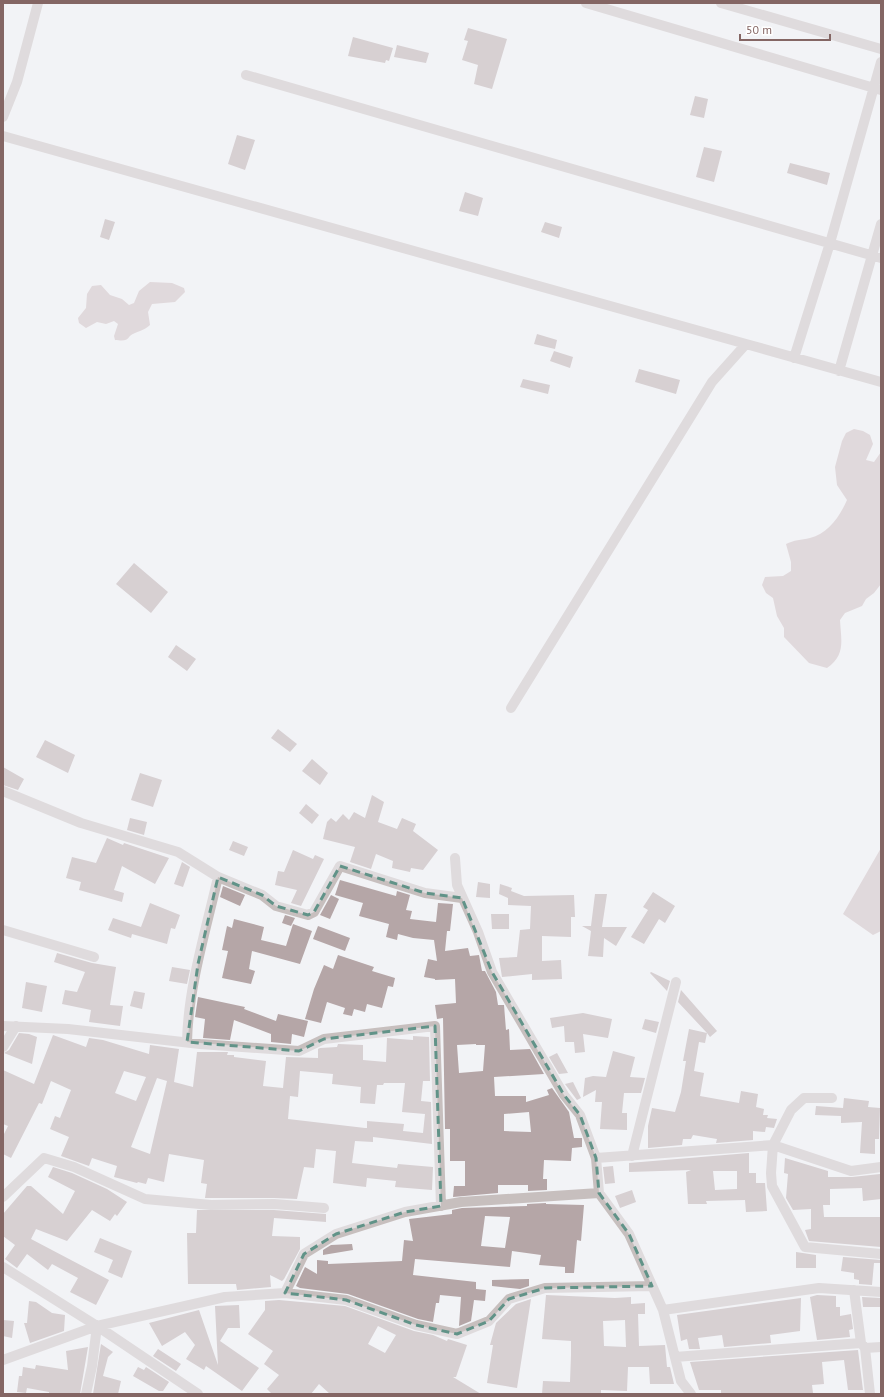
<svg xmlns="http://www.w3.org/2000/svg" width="884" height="1397" font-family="'PT Sans',sans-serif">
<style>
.water{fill:#cbbabc}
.building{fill:#b5a6a7;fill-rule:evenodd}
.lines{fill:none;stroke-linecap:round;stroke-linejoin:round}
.street{stroke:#c7bfbe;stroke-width:10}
.marked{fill:none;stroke:#619388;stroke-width:3;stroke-dasharray:8 5;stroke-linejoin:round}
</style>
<rect width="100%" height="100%" fill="#f2f3f6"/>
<!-- water -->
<path class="water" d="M150,282L172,283L184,288L185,292L175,302L152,304L148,312L150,325C144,330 142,330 135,333C125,337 132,342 115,340L114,336L118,324L114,321L106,324L97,322L86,328L79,323L78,318L86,308L87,294L92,286L101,285L110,295L122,299L129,305L134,303L139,291Z
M854,429L863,431L870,435L873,444L866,460L874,462L881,452V584L874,593L866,599L862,606L845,613L840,620C841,640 846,655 827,668L809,663L784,637V628L777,616L773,598L766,593L762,585L765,577L783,576L791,571V562L786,544C794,540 801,540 810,538C828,534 840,516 847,500L837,485L835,467L842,441L846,433Z
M881,848V931L873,935L843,914Z"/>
<!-- building -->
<path class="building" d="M468,28L507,39L492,89L474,84L478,65L462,60L468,41L464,40Z
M353,37L393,48L389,61L386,60L385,63L348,56Z
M397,45L429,53L426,63L394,57Z
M695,96L708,99L704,118L690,115Z
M237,135L255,140L245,170L228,164Z
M704,147L722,151L714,182L696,177Z
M790,163L830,173L827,185L787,173Z
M465,192L483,198L478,216L459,211Z
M105,219L115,222L109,240L100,237Z
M545,222L562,227L559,238L541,232Z
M537,334L557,340L555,349L534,344Z
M554,351L573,357L570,368L550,361Z
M639,369L680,380L676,394L635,382Z
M523,379L550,385L548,394L520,387Z
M134,563L168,592L151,613L116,584Z
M176,645L196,659L187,671L168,657Z
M278,729L297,744L290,752L271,738Z
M45,740L75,755L68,773L36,757Z
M312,759L328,773L320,785L302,771Z
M3,767L24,779L18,790L3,785Z
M140,773L162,780L153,807L131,800Z
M372,795L384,802L378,822L397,829L402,818L416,824L413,831L438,850L423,870L411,868L410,872L392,868L393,861L376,854L371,869L350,862L355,847L323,839L327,822L331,818L336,822L343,814L349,820L354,812L365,818Z
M306,804L319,815L312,824L299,813Z
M130,818L147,822L144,835L127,830Z
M107,838L123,845L124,843L169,858L155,884L122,866L114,890L124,893L122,902L79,890L81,882L66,878L72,857L96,863Z
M233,841L248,847L244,856L229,850Z
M293,850L313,859L315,855L324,859L301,906L291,903L297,890L275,885L278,871L284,872Z
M182,862L190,867L183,887L174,884Z
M340,880L396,896L397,891L410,895L406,910L412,911L410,919L436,922L438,903L453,904L450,931H447L445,951L468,948L470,956L479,955L482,971H485L496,992L498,1005H504L506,1030L509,1029L510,1050L530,1049L544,1074L494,1077L495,1096H526V1102L549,1095L547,1090L552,1088L569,1112L574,1138H582V1147L572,1148L571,1161L544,1160L543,1179H547V1190L528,1191V1185H498V1193L453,1197L454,1186H465V1161H450V1129H445L443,1018L437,1019L435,1005L456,1003L455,979L435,980V979L424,977L428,959L437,961L434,940L413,938L398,934L397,940L386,937L389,924L359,916L363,903L335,895ZM476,1044V1045H485L483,1071L459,1073L457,1045ZM529,1112L531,1132L504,1131V1114Z
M478,882L490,884V898L476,897Z
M500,884L512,888L511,891L524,896L574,895L575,917H571V937L542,936V961L561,960L562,979L532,980V974L502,977L499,958L517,957L520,930L530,929L531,906L508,905V898L499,894Z
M223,886L245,895L240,906L220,897Z
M653,892L675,906L665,923L659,919L644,944L631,937L648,910L643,907Z
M595,894H607L602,927H627L616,946L604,938L603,957L588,956L591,931L582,926H591Z
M331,895L339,899L330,919L320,915Z
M150,903L180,915L175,929L171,928L167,944L132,934L131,938L108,930L113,918L141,927Z
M491,914H509V929H492Z
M285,915L295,918L291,926L282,923Z
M234,919L264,927L261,940L286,946L293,924L312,931L300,964L252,951L249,969L255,971L251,984L222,978L228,951L222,950L227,926L232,928Z
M318,926L350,938L345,951L313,939Z
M57,953L92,963L116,967L110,1005L123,1006L120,1026L89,1022L91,1010L62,1004L65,990L77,992L85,972L54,962Z
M338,955L374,967L372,971L395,978L393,987L388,986L382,1008L367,1004L365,1012L354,1009L352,1016L343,1014L345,1008L327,1002L321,1023L305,1019L314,989L324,965L333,969Z
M172,967L190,970L187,984L169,981Z
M651,972L670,981L667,991L650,973Z
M26,982L47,986L42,1012L22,1008Z
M681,990L717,1031L710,1037L707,1033L705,1043L699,1042L694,1071L704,1073L700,1096L739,1103L741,1091L758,1094L756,1107L764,1109L763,1115H768L767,1118L777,1119L774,1128L766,1127L765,1132L753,1131V1140L716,1143L717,1139L693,1135L691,1139H683L682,1145L648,1148V1126L652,1108L675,1112L681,1092L686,1061H683L689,1029L707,1033L678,1002Z
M134,991L145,993L142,1009L130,1006Z
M198,997L245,1007L244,1009L276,1021L278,1014L308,1021L304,1037L292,1034L291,1044L271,1042V1034L234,1020L230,1040L203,1038L205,1019L195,1017Z
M583,1013L612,1019L608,1038L583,1034L585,1052L575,1053L574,1042H565L564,1026L552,1028L550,1018Z
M645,1019L659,1022L656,1033L642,1029Z
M19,1033L29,1034L37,1037L32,1064L4,1053L9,1050Z
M53,1035L86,1047L89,1038L103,1040L149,1054L150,1045L179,1049L174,1082L193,1087L197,1052H228L227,1055H234V1057L266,1061L263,1086L283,1088L286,1057L318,1058V1049L320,1048L337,1047L338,1044L363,1045V1060L386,1062L387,1038L413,1040V1036L429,1037L430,1081H423L421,1101L431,1102L432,1144L373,1137V1142L355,1141L352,1163L397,1168L398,1164L433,1167L432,1190L395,1187L396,1181L367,1178L366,1187L333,1183L336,1151L316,1149L314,1168L304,1167L297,1199L274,1198H205L207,1184L201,1183L204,1160L169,1154L164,1182L148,1178L146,1184L138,1182L137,1183L114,1177L117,1166L92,1158L89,1166L61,1156L69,1137L50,1129L55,1116L60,1118L71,1090L51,1081L42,1104L39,1103L11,1158L3,1154V1136L8,1126L3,1124V1070L34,1084ZM124,1071L146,1077L136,1101L115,1093ZM300,1071L333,1074L332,1084L361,1087L360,1103L375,1104L377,1085H383L384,1083H405L402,1112L425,1114L423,1133L403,1131L404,1124L367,1121V1128H365L288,1119L290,1096L298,1097ZM157,1078L167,1081L150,1154L131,1147Z
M613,1051L635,1057L630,1077L645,1078L641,1093H624L622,1113H627V1130L600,1129L602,1102H595L596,1090L583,1097L585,1078L593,1076L606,1077Z
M557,1053L568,1073L559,1074L549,1057Z
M573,1082L581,1098L577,1100L565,1084Z
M844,1098L869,1101L868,1107L880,1108L879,1139H875V1154L860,1153L862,1122L841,1123V1116L815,1115L816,1106L843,1108Z
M749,1153V1173H756V1183H765L767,1211L746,1212L745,1200L706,1201L707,1204H688L686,1172L691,1170L629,1172V1163ZM713,1171H737V1189L715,1190Z
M785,1158L828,1171V1177H852L880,1174L881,1199L863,1201L862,1188L830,1189V1205H823L824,1217H881V1247L809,1241L805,1230L811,1229V1209L793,1210L786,1198L788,1174L784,1173Z
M613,1166L615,1183L605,1184L603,1167Z
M53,1167L72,1173L107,1189L127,1202L117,1216L115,1214L110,1221L92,1210L67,1241L36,1229L31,1239L109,1280L96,1305L70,1292L78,1278L52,1264L48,1270L27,1254L17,1268L5,1259L15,1245L3,1236V1214L27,1186H31L63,1214L75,1191L48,1177Z
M632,1190L636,1202L620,1208L615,1196Z
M546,1203V1204L584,1205L581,1241L577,1240L574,1273H565V1267L539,1265L541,1255L512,1251L510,1267L415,1259L413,1275L476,1282V1289L486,1290L485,1301L474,1300L471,1321L459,1326L461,1297L440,1295L439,1303H436L433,1322L418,1319L348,1294L300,1288L296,1286L305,1267L317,1274V1260L328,1261V1264L402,1261L404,1240L413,1241L409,1219L452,1214V1210L462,1208L527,1206V1204ZM485,1216L510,1217L505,1248L481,1246Z
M197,1210H274L326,1214V1222L274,1218L272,1236L300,1237V1249L284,1279L282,1281L270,1275L271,1287L237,1290L236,1284H188L187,1233H196Z
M100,1238L132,1251L122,1278L108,1272L113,1260L94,1252Z
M352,1244L353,1250L323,1255V1250L331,1245Z
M796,1252L816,1255V1268H796Z
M843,1257L881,1260V1263H874L872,1285L859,1284V1280L854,1279V1273L841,1271Z
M529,1279V1286L520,1289L492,1286V1280Z
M546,1295L615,1298L631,1297V1304L645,1303V1314H638L639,1346L665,1345L667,1367H670L674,1384H650L649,1367H628L627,1391L601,1390V1394H542L543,1381L570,1382L571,1355V1341L542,1339ZM625,1320L626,1347L604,1346L603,1321Z
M817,1295L836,1296V1307H840V1316L851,1314L853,1329L849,1330L850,1337L817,1340L810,1297Z
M862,1297L881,1298V1307H863Z
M801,1298L800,1331L770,1335L771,1343L724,1347L722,1335L698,1338L700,1349H689L687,1339L681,1341L677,1315Z
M531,1299L517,1388L487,1383L493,1345H490L496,1323L516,1304Z
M279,1300L345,1306L414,1331L433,1335L447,1341L448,1339L467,1345L456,1377H453L481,1394H330L319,1384L311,1394H272L267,1389L279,1375L264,1364L273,1351L248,1334L265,1310V1301ZM378,1326L396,1335L385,1353L368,1344Z
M29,1301L36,1302L52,1313L65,1315L64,1331L30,1343L24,1323H27Z
M239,1305L240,1328H228L220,1341L259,1368L242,1391L206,1366L204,1370L186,1359L195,1345L185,1332L162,1346L149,1323L199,1310L218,1365L215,1306Z
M3,1320L14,1321L12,1338L3,1336Z
M101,1344L113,1352L108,1357L103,1376L121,1381L118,1394H93Z
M88,1347L80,1394H49V1392L27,1388L26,1393L17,1392L19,1376H22L23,1367L35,1369L36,1365L68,1370L66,1351Z
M158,1349L181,1364L176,1371L153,1356Z
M858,1350L863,1390H848L844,1360L822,1362L824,1384L812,1385L813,1393L804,1394H721V1390H699L690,1362Z
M138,1367L144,1370L146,1367L169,1382L163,1391H159L133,1376Z"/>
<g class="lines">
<!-- street -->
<path class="street" d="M586,3L881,90
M721,3L881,49
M246,75L881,258
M3,117L17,82L38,3
M3,136L746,344
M794,358L830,243L881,62
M839,371L881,224
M511,708L712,382L746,344L881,382
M3,791L81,823L178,852L218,877L262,895L276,906L308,915L314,912L340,866L425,893L462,898
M455,858L457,885L478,932L492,972L564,1095L580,1115L596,1158L599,1193L629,1234L663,1310L681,1381L691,1394
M3,930L94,957
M3,1026L68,1029L200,1044L299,1051L324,1039L435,1026L441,1206
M187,1042C188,988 206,930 218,877
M3,1047L16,1026
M832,1098H804L791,1110L773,1145L771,1173L772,1186L805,1247L881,1254
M632,1156L676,982
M596,1158L773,1145L851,1171L881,1167
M3,1197L44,1158L74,1167L145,1199L211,1205L274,1204L324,1208
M3,1267L97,1326L198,1394
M854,1290L861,1343L865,1348L870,1394
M285,1293L304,1254L336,1234L405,1212L461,1202L599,1193
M663,1310L819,1288L881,1292
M865,1348L881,1347
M675,1357L861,1343
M3,1360L97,1326L225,1297L285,1293L346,1300L416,1325L457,1334L489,1321L509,1299L545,1288L652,1286
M86,1394L92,1366L97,1326"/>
</g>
<!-- marked area -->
<path d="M0 0H884V1397H0ZM340,866L425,893L462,898L492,972L564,1095L580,1115L596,1158L599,1193L629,1234L652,1286L545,1288L509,1299L489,1321L457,1334L416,1325L346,1300L285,1293L304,1254L336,1234L405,1212L441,1206L435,1026L324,1039L299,1051L187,1042L198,964L218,877L262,895L276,906L308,915L314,912Z" fill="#f2f3f6" fill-opacity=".55" fill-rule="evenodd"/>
<path class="marked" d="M340,866L425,893L462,898L492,972L564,1095L580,1115L596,1158L599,1193L629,1234L652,1286L545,1288L509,1299L489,1321L457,1334L416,1325L346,1300L285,1293L304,1254L336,1234L405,1212L441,1206L435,1026L324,1039L299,1051L187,1042L198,964L218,877L262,895L276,906L308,915L314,912Z"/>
<!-- border -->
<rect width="884" height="1397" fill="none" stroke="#846664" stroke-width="8"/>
<!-- scale -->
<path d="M740 34v6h90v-6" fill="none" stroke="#846664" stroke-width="2"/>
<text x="746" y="34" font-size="12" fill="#846664" stroke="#ffffff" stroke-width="3" paint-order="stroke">50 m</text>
</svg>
